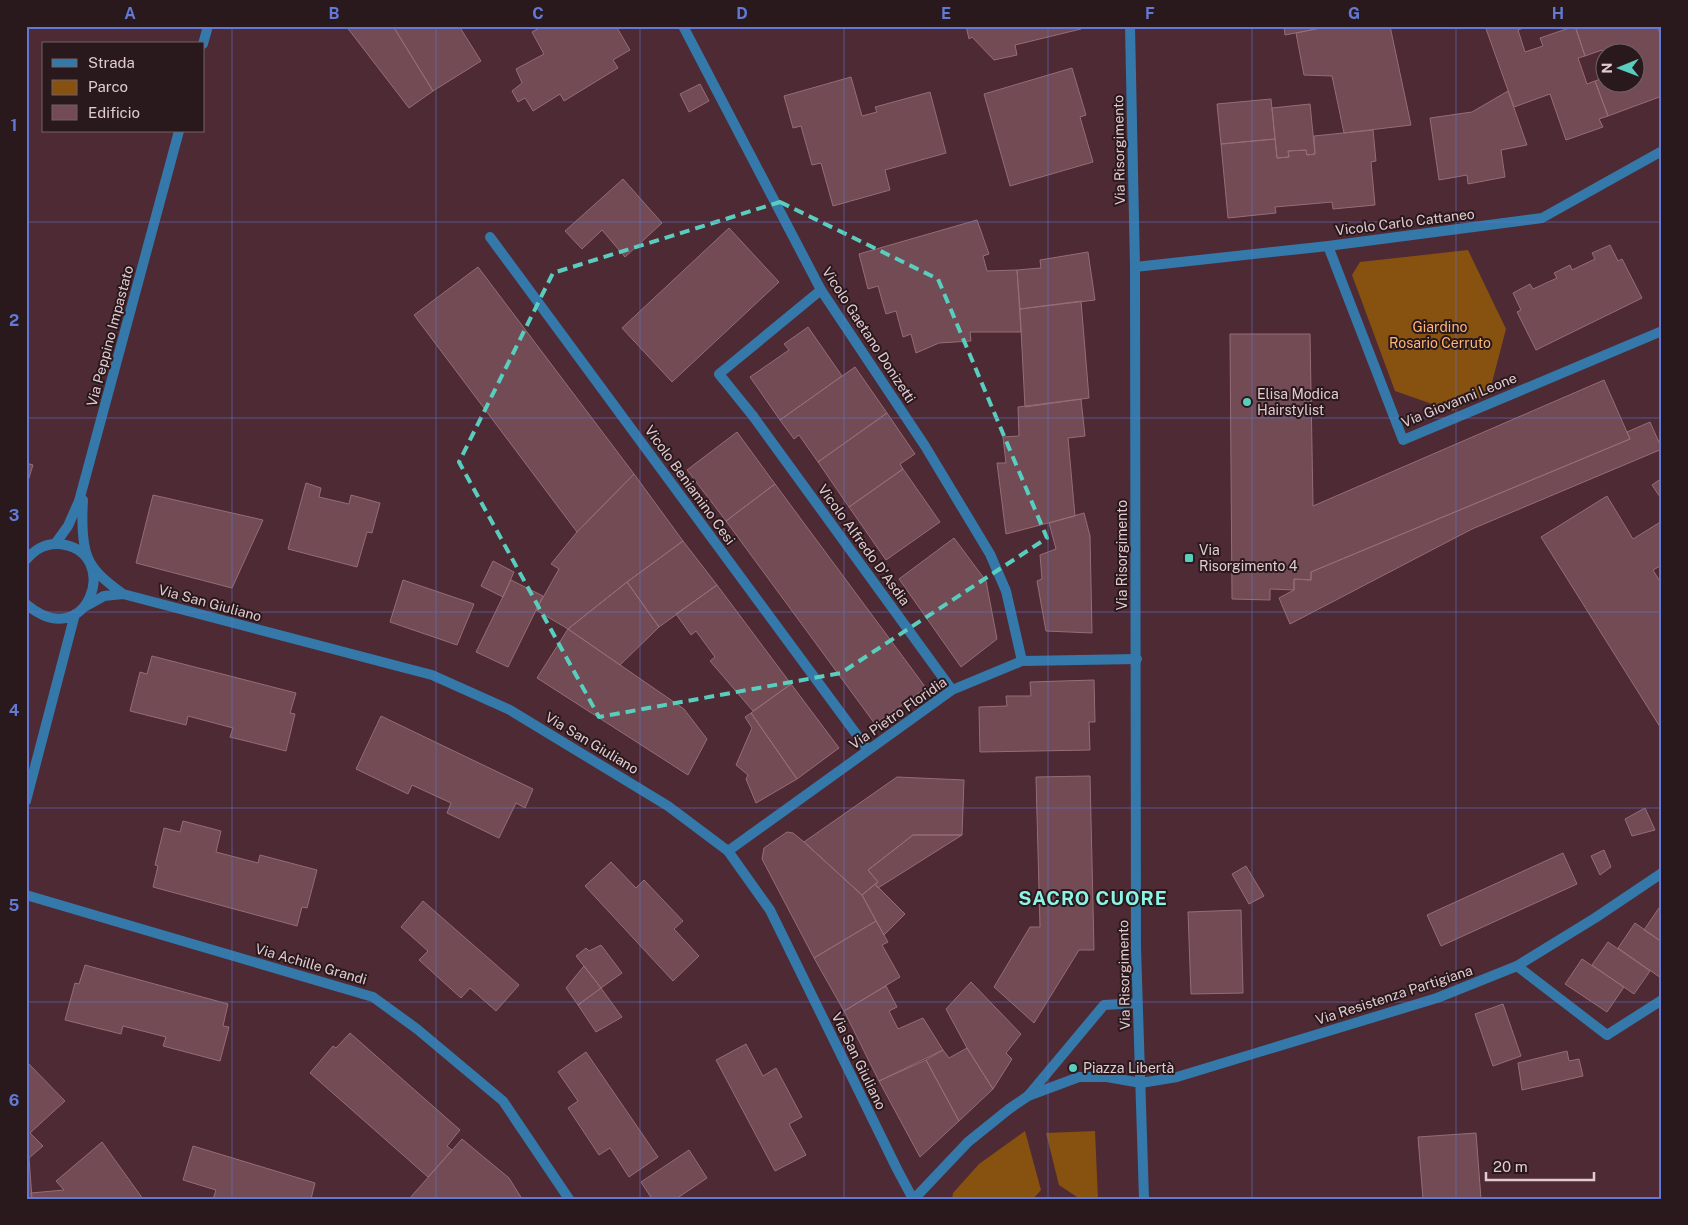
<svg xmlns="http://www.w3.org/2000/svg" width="1688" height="1225" font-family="'Public Sans',sans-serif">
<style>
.green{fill:#875110}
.building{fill:#724b55;stroke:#966d76}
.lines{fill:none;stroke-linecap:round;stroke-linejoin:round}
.service{stroke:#3578aa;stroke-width:10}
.minor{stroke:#3578aa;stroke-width:10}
.tertiary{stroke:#3578aa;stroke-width:10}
.marked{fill:none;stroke:#59cebe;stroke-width:4;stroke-dasharray:10 6;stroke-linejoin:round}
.grid{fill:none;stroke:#627ad5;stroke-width:1;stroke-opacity:0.55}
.poi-dot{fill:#59cebe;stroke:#29191d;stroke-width:2}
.labels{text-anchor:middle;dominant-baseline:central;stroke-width:4;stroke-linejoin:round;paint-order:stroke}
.street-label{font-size:14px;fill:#e2cbd0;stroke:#29191d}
.park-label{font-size:14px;fill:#feb672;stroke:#29191d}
.poi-label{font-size:14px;fill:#e2cbd0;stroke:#29191d;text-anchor:start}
.district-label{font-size:19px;font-weight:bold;letter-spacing:1px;fill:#8df5e5;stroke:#29191d}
.neatline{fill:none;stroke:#627ad5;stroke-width:2}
.grid-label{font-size:16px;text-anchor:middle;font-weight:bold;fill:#627ad5}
</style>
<rect width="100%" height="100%" fill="#4e2a34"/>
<!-- green -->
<path class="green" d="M1468,250L1506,329L1489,394L1452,411L1395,391L1352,275L1360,262Z
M1025,1131L1041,1190L1033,1199H952L953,1193L979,1164Z
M1095,1131L1098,1199H1080L1059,1185L1046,1133Z"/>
<!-- building -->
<path class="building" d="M346,26H393L433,91L409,108Z
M393,26H459L481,61L433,91Z
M543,26H616L630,50L613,60L618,68L564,101L560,94L533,111L525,98L518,102L512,91L522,83L516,69L544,54L532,32Z
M966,26H1081V29L1015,45L1017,55L994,60L972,37L969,39Z
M1284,26H1331L1285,35Z
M1331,26H1390L1411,125L1344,133L1332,76L1304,75L1296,33Z
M1485,26H1529L1518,30L1525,52L1543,46L1540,38L1575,26L1585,56L1578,58L1587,84L1595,81L1608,116L1599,119L1603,127L1566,140L1550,94L1514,107Z
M1575,26H1657L1662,39V96L1608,116L1595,81L1606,77V82H1636V52H1606V60L1602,50L1585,56Z
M1072,68L1086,115L1080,117L1093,162L1010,186L984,94Z
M851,77L862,116L877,112L875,107L930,92L946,153L885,170L890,190L833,206L821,163L812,165L801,126L793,128L784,96Z
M700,84L709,101L689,112L680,94Z
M1508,91L1527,145L1501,150L1505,177L1468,184L1467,175L1439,180L1430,118L1472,112Z
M1271,99L1275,139L1221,144L1217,104Z
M1310,104L1315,154L1307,155L1306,150L1288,151L1289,157L1277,158L1272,108Z
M1373,130L1376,161L1371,162L1375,205L1333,209L1332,202L1275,207L1276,213L1228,218L1221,144L1275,139L1277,158L1289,157L1288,151L1306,150L1307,155L1315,154L1314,136Z
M623,179L662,223L625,257L602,230L582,249L565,231Z
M977,220L989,254L983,256L987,271L1017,270L1021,332H970L971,341L939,343L916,353L911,334L903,337L896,311L886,314L878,286L868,289L859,254Z
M729,228L779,282L672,382L622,328Z
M1610,245L1618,261L1622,259L1642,298L1536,350L1517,312L1521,310L1513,293L1530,284L1533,289L1557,278L1554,273L1570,265L1572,270L1595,259L1592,253Z
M1088,252L1095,300L1020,309L1017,270L1041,268L1040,260Z
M478,267L634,474L577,532L414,315Z
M1081,301L1089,398L1025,407L1020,309Z
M808,327L842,376L780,420L750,377L789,350L784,344Z
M1230,334H1310L1313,506L1604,380L1630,439L1311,572V580L1294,579V590L1270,589V600L1232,599Z
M855,367L887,413L818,462L799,435L794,439L780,420Z
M1081,399L1085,436L1068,438L1075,516L1006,534L997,463H1006L1003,437L1019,436L1018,407Z
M887,413L915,454L900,464L903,469L849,507L818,462Z
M1650,422L1662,449L1472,529L1290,624L1279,598L1294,590V579L1311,580V572L1630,439L1627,432Z
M737,432L775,484L726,521L687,470Z
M26,463L33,465L26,487Z
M903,469L940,522L886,560L849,507Z
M634,474L683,541L627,582L568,629L536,610L559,569L551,564L577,532Z
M1662,478V500L1652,485Z
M306,483L321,488L319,497L349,504L351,495L380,503L372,533L367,532L357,567L288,549Z
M775,484L926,688L875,724L726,521Z
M153,495L263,520L232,588L136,563Z
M1607,496L1633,539L1662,521V565L1653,570L1662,585V730L1541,537Z
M1084,513L1090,536L1092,633L1046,631L1037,581L1042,579L1040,555L1056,549L1049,523Z
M954,538L986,581L997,639L961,667L899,579Z
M683,541L717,585L659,627L627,582Z
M493,561L514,572L503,597L481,586Z
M403,580L474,604L457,645L390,622Z
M511,580L543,596L508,667L476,652Z
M627,582L659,627L620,665L568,629Z
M717,585L791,684L753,711L710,661L715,657L696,631L691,635L676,614Z
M568,629L684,709L707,739L688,775L537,678Z
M152,656L296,693L290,713L295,714L286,751L230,737L233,728L188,716L186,725L130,711L140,672L147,674Z
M1094,680L1095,722H1089L1090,750L980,752L979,707L1007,706L1006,696H1031L1030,682Z
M791,684L839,748L797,779L751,713Z
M751,713L797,779L756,803L746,779L748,775L736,765L752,728L745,717Z
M381,716L533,789L525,808L516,803L499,838L447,813L451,803L412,785L408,794L356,769Z
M1090,776L1094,950H1079L1034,1023L994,987L1030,927H1040L1036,777Z
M897,777L964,780L962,835H913L868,870L878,882L862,895L804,842Z
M1645,808L1655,830L1632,836L1625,819Z
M183,821L221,831L216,852L258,863L260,855L317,870L307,908L302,907L297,926L153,887L158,866L155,865L164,828L180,832Z
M787,832L793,833L804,842L862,895L876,921L814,958L762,859L764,848Z
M913,835H962L878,888L875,884L878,882L868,870Z
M1604,850L1611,867L1600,875L1591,856Z
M1563,853L1577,884L1441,946L1427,915Z
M611,862L636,888L644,880L683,921L674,929L699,956L673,981L585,886Z
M1246,866L1264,896L1249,904L1232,874Z
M875,884L905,914L884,935L862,895Z
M423,901L519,985L496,1011L470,988L461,998L419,960L428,951L401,927Z
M1661,905L1662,906V942L1644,930Z
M1241,910L1243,993L1191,994L1188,912Z
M876,921L888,942L882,945L900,977L844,1011L814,958Z
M1635,923L1662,942L1661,978L1618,948Z
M1608,942L1650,971L1634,994L1592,965Z
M601,945L622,973L601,988L576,956L586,948L589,951Z
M1582,959L1624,987L1607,1012L1565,984Z
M85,965L228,1004L223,1026L229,1027L220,1061L163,1046L166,1037L123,1026L121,1034L65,1020L75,983L79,984Z
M584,966L601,988L578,1005L566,988Z
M971,982L1021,1034L1006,1053L1012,1059L993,1089L967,1048L946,1009Z
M886,986L897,1007L889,1011L898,1029L923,1018L943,1050L879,1081L844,1011Z
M601,988L622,1017L596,1032L578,1005Z
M1503,1004L1521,1056L1493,1066L1475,1014Z
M350,1033L460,1130L447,1146L452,1150L428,1177L310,1073L333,1046L336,1048Z
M746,1044L763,1076L776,1068L802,1117L789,1124L806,1155L775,1171L716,1060Z
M967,1048L993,1089L959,1121L926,1060L943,1050L949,1058Z
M1567,1051L1569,1061L1579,1059L1583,1076L1522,1090L1518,1063Z
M586,1052L658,1157L629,1177L610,1148L599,1155L568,1108L578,1101L558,1072Z
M926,1060L959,1121L920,1157L879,1081Z
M26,1061L65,1101L30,1133L43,1146L29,1158L26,1157Z
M1476,1133L1481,1199H1423L1418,1137Z
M462,1139L509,1178L522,1199H409Z
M102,1142L143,1199H32L31,1193L64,1190L56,1181Z
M193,1146L315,1183L311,1199H213L216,1190L183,1180Z
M689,1150L707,1178L676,1199H652L641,1182Z
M26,1157L29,1158L32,1199H26Z"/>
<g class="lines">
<!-- service -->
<path class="service" d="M753,416L719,374L821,290"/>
<!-- minor -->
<path class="minor" d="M683,26L821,290L925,446L990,554L1006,591L1022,661
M490,237L868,750
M1328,246L1403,440L1662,331
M1135,267L1328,246L1542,218L1662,151
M753,416L952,690
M728,851L952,690L1022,661L1137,659
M26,895L373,997L417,1029L503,1101L569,1199
M1517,966L1607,1035L1662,1000
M1028,1096L1104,1005L1137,1003"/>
<!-- tertiary -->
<path class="tertiary" d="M1130,26L1135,267L1136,948L1144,1199
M203,44L208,26
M83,500C82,517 81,547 90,562C97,575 111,585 123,594
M55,544L68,526L79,501L179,131
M26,560C34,550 45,543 59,544C124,550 88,657 26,604
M84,607L104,596L123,594L432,675L510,710L668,806L728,851L770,910L897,1169L913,1199
M26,801L75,614
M914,1199L968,1142L1009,1109L1028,1096L1079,1077H1107L1141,1083L1177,1077L1437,998L1517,966L1595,918L1662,873"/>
</g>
<!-- marked area -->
<path class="marked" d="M780,202L938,279L1047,538L841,673L599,717L459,462L553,273Z"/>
<!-- grid -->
<path class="grid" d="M232,26V1199M436,26V1199M640,26V1199M844,26V1199M1048,26V1199M1252,26V1199M1456,26V1199M26,222H1662M26,418H1662M26,612H1662M26,808H1662M26,1002H1662"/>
<!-- markers -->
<g class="poi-dot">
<circle cx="1247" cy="402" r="5"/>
<rect x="1184" y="553" width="10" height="10" rx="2.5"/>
<circle cx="1073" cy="1068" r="5"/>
</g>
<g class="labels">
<!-- street labels -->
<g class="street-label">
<text transform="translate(1119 150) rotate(-91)">Via Risorgimento</text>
<text transform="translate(1405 222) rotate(-7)">Vicolo Carlo Cattaneo</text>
<text transform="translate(869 335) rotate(57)">Vicolo Gaetano Donizetti</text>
<text transform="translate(110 336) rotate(-75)">Via Peppino Impastato</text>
<text transform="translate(1459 400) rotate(-22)">Via Giovanni Leone</text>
<text transform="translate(690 485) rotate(54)">Vicolo Beniamino Cesi</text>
<text transform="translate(864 545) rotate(54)">Vicolo Alfredo D'Asdia</text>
<text transform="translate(1122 555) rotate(-90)">Via Risorgimento</text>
<text transform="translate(210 603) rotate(15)">Via San Giuliano</text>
<text transform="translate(898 713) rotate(-35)">Via Pietro Floridia</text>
<text transform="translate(592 743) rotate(31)">Via San Giuliano</text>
<text transform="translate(311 964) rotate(16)">Via Achille Grandi</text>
<text transform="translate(1124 975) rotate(-91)">Via Risorgimento</text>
<text transform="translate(1394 995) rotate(-18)">Via Resistenza Partigiana</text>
<text transform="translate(859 1061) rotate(64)">Via San Giuliano</text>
</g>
<!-- park labels -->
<g class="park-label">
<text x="1440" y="327">Giardino<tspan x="1440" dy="16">Rosario Cerruto</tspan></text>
</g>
<!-- poi labels -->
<g class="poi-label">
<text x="1257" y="394">Elisa Modica<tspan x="1257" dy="16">Hairstylist</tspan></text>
<text x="1199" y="550">Via<tspan x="1199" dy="16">Risorgimento 4</tspan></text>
<text x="1083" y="1068">Piazza Libertà</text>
</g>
<!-- district labels -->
<g class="district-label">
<text x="1093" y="898">SACRO CUORE</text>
</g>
</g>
<!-- border -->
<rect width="1688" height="1225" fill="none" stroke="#29191d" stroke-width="55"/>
<!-- legend -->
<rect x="42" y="42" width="162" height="90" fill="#29191d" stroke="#736065"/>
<rect x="52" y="59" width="25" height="8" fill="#3578aa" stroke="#736065"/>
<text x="88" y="68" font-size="15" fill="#e2cbd0">Strada</text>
<rect x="52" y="80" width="25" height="15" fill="#875110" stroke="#736065"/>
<text x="88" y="92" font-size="15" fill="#e2cbd0">Parco</text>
<rect x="52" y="105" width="25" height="15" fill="#724b55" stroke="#736065"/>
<text x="88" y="118" font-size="15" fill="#e2cbd0">Edificio</text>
<!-- north arrow -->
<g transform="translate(1620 68) rotate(269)"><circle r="24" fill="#29191d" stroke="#736065"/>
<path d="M0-4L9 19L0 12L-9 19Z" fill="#59cebe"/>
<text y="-8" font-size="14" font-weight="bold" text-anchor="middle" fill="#e2cbd0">N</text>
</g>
<!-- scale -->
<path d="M1486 1172v8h108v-8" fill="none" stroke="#e2cbd0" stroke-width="2.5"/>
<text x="1493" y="1172" font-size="15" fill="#e2cbd0" stroke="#29191d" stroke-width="4" paint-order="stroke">20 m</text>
<rect x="28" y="28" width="1632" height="1170" class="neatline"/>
<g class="grid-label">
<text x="130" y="19">A</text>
<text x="334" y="19">B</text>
<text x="538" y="19">C</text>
<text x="742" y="19">D</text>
<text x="946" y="19">E</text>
<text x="1150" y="19">F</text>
<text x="1354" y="19">G</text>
<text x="1558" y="19">H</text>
<text x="14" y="131">1</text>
<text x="14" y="326">2</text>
<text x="14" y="521">3</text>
<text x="14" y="716">4</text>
<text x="14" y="911">5</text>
<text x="14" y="1106">6</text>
</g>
</svg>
